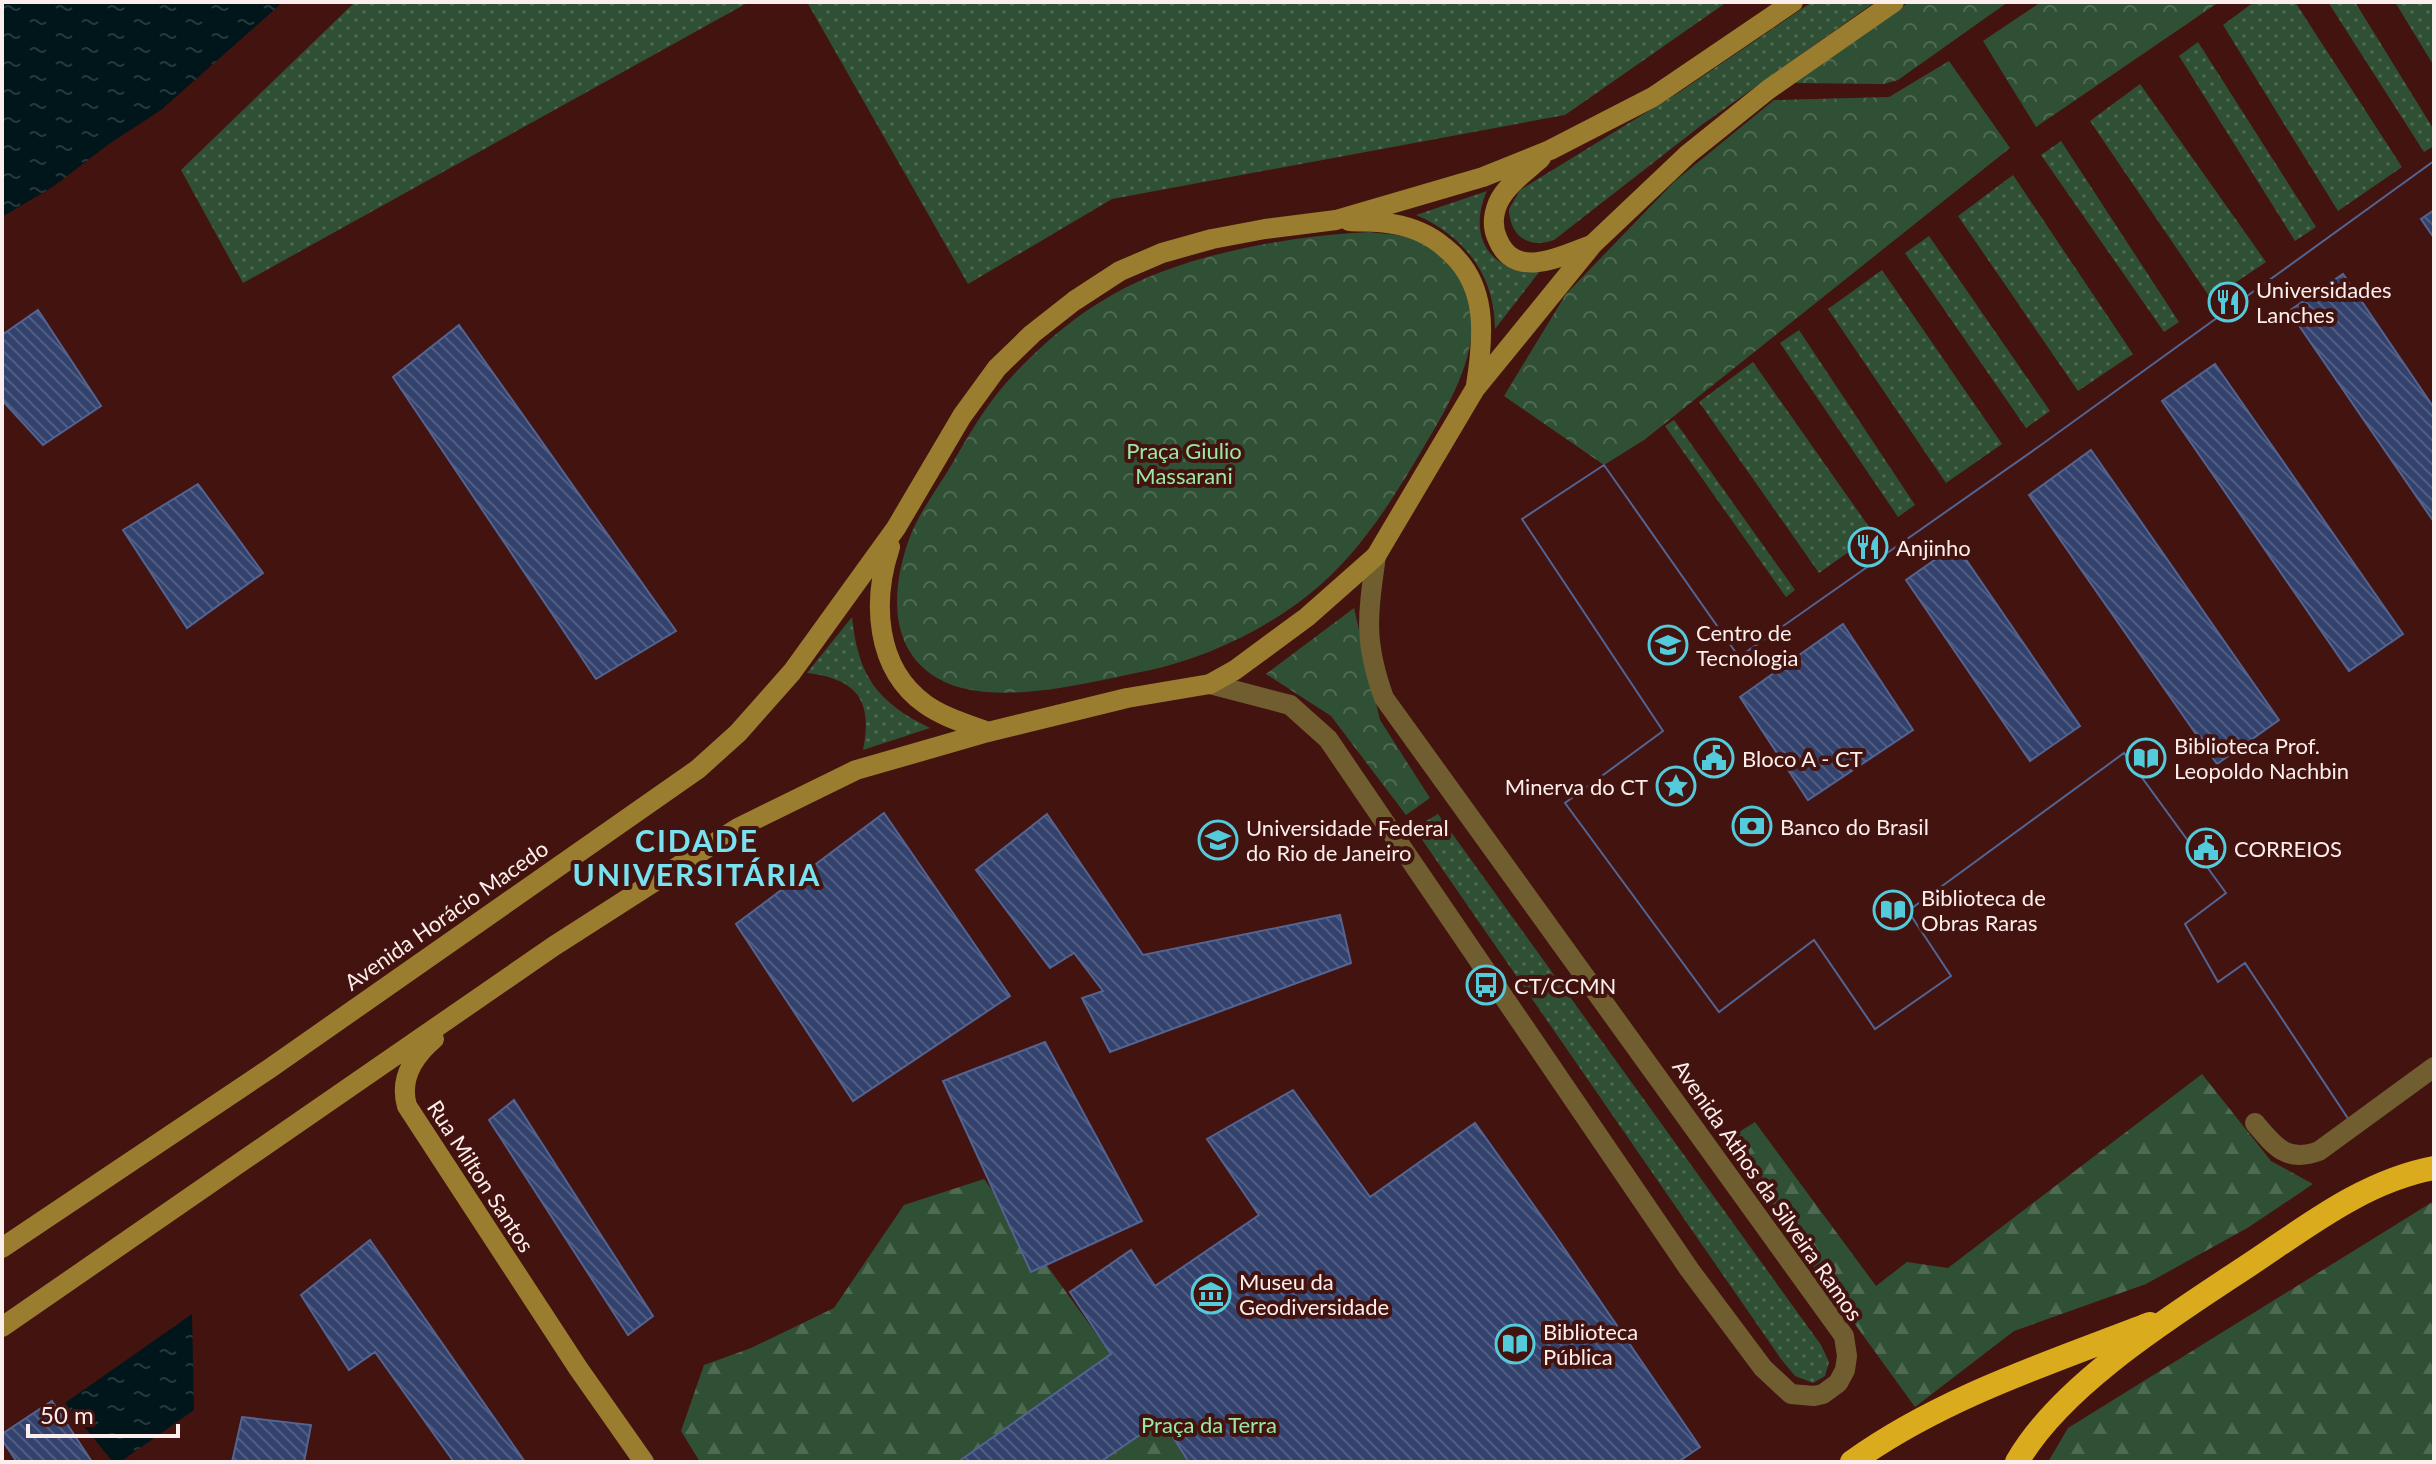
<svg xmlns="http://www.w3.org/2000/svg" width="2436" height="1464" font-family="Lato,sans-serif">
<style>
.grass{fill:url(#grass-dots)}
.forest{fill:url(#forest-firs)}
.park{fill:url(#park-crowns)}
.water{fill:url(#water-ripples)}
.building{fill:url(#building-back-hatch);stroke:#536492;stroke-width:2;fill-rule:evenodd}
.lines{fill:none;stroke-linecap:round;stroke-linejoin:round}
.street{stroke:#705e31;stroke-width:20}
.secondary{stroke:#9b7d2f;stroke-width:20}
.highway{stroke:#daab1d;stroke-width:24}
.labels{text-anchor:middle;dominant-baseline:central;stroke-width:8;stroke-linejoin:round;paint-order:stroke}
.poi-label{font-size:22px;fill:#fceeec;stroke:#43130f;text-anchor:start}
.park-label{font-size:22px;fill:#9ae8a5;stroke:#43130f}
.street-label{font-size:22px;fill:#fceeec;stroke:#43130f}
.district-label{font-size:30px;font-weight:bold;letter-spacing:2px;fill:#78e2f1;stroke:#43130f}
</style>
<defs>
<pattern id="grass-dots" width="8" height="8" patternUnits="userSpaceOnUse" patternTransform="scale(2)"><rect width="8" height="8" fill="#305035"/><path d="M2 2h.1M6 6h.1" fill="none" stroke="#4f6a52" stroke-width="1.8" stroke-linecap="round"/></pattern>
<pattern id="forest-firs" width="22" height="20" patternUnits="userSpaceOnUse" patternTransform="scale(2)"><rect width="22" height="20" fill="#305035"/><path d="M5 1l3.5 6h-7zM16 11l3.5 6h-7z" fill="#4f6a52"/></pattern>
<pattern id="park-crowns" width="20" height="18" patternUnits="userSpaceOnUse" patternTransform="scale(2)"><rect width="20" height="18" fill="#305035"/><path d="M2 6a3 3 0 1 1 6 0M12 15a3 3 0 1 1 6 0" fill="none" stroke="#4f6a52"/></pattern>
<pattern id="water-ripples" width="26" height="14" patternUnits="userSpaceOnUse" patternTransform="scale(2)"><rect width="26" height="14" fill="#00161a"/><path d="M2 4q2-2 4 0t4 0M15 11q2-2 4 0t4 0" fill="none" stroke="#26383b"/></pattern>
<pattern id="building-back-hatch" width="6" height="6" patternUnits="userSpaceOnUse" patternTransform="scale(2)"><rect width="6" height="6" fill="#33426d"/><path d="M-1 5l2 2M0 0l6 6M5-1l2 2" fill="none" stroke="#515e82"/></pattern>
</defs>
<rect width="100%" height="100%" fill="#43130f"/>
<!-- grass -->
<path class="grass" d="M355,2H749L243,283L181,170Z
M807,2H1727L1565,115L1112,199L968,284Z
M1812,2H1875L1703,124L1554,240C1529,249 1510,237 1509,209L1520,190L1681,91Z
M2254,2H2295L2402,167L2338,211L2223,25Z
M2328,2H2355L2434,130V146L2424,152Z
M2395,2H2434V66Z
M2198,42L2316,227L2295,241L2179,56Z
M2140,84L2266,262L2211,299L2090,121Z
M2061,141L2179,322L2164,332L2041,155Z
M2013,175L2133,354L2078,391L1958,216Z
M1487,191C1467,235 1489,274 1540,271L1495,329C1495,276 1465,236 1416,215Z
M1929,236L2050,411L2026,428L1905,253Z
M1882,270L2002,444L1946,483L1828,309Z
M1799,330L1915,505L1898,517L1780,343Z
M1753,362L1874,534L1819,573L1699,402Z
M1674,420L1795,590L1786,597L1665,426Z
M852,617C858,676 877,702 930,728L863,750C873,700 857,679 807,673Z
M1438,814L1821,1345L1829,1362L1825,1376L1813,1383L1795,1376L1781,1359L1414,828Z"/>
<!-- forest -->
<path class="forest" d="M2202,1074L2271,1161L2313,1184L2249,1227L2146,1284L2014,1331L1915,1407L1723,1142L1755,1122L1876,1286L1907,1262L1948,1268Z
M984,1179L1111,1354L958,1462H700L681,1431L704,1365L751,1348L834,1308L904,1205Z
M2434,1201V1462H2048L2068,1428Z
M1162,1420L1189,1462H1100Z"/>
<!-- park -->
<path class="park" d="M1909,2H2008L1898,80L1884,84L1795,83Z
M2041,2H2219L2036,127L1983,41Z
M1949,61L2010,148L1644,440L1604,465L1504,396L1566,294L1675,181L1774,100L1889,97Z
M1370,232C1383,234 1398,234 1410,238C1434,246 1453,262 1463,284C1490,340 1450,403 1422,450C1390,504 1357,557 1307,596C1261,632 1203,659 1146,671C1090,682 992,709 939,679C885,649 892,583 911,534C921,510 939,486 952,464C968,436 985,407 1006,383C1036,349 1073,317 1112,295C1183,254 1289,236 1370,232Z
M1354,608L1380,720L1430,798L1406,815L1331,716L1266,674Z"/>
<!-- water -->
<path class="water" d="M2,2H283L161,110L109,144L54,186L2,217Z
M192,1314L194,1410L120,1462H113L65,1403Z"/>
<!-- building -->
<path class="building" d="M2434,161V1065L2353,1126L2245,963L2218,982L2185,924L2226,893L2124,753L1908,911L1951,976L1875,1029L1814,940L1719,1012L1565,803L1663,731L1522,519L1604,465L1739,657L2041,445Z
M2434,161V210L2421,219L2434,238V408L2343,274L2289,311L2434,522V1065L2353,1126L2245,963L2218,982L2185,924L2226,893L2124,753L1908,911L1951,976L1875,1029L1814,940L1719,1012L1565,803L1663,731L1522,519L1604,465L1739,657L2041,445ZM2215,364L2403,634L2349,671L2162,401ZM2091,450L2279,720L2217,764L2029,495ZM1956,545L2080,726L2030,761L1906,580ZM1843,624L1913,730L1808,800L1740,697Z
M38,310L101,406L43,445L2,400V335Z
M459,325L676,631L596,679L393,377Z
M198,484L263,573L187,628L123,530Z
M884,813L1010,996L853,1101L736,924Z
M1047,814L1143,955L1340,915L1351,963L1110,1052L1082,998L1103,991L1074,953L1050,968L976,870Z
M1045,1042L1142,1221L1031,1272L943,1081Z
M1293,1090L1370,1197L1475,1123L1557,1238L1700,1447L1678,1462H1189L1162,1420L1100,1462H958L1111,1354L1070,1292L1131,1250L1155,1286L1259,1215L1207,1139Z
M514,1100L653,1316L628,1335L489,1120Z
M370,1240L525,1462H454L375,1352L349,1370L301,1295Z
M52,1401L92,1462H17L2,1440V1434Z
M242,1417L311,1425L304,1462H232Z"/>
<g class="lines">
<!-- street -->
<path class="street" d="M1210,684L1290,705L1328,739L1689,1269L1763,1368L1791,1394L1814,1396L1823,1394L1838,1383L1845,1370L1847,1356L1844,1336L1384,698C1363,640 1368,614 1376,556
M2255,1123C2275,1147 2287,1163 2319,1151L2434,1067"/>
<!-- secondary -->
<path class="secondary" d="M1541,158C1527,171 1506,185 1498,203C1493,215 1492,228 1498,240C1515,280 1560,257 1591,245
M1349,221C1364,222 1379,221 1393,224C1411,227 1430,235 1444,247C1489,282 1484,335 1476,385
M890,547C872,601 875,668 925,704C943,717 967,724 988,732
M434,1039C414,1056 399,1078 407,1106L578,1368L644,1462
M2,1248L269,1069L698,769L738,733L792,672L896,528L962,416L997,368L1032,334L1074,301L1120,271L1162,253L1212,239L1265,229L1336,220L1483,177L1550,150L1653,97L1793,2
M2,1327L554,946L738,828L856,770L988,732L1127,698L1210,684L1235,670L1307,617L1376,556L1475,389L1593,244L1688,154L1769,89L1894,2"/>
<!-- highway -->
<path class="highway" d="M1852,1462C1941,1398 2049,1363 2150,1324
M2017,1462C2062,1383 2177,1313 2252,1263C2309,1225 2365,1181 2434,1168"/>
</g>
<!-- icons -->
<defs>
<symbol id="restaurant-ring" viewBox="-11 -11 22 22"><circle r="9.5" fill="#43130f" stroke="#53cbdb" stroke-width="1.5"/><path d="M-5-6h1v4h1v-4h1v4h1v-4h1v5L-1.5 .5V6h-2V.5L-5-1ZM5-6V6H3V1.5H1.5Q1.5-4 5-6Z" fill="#53cbdb"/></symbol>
<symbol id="university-ring" viewBox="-11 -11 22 22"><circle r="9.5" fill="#43130f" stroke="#53cbdb" stroke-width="1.5"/><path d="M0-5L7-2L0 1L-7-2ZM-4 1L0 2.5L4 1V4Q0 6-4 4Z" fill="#53cbdb"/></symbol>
<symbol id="civic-ring" viewBox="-11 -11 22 22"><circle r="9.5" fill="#43130f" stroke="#53cbdb" stroke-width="1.5"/><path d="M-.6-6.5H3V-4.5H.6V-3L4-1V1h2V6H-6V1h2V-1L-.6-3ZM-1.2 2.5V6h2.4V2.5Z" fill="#53cbdb"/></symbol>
<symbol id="library-ring" viewBox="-11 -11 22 22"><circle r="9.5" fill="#43130f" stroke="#53cbdb" stroke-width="1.5"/><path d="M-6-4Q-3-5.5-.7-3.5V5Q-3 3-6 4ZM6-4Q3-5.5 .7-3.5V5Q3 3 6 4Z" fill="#53cbdb"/></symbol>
<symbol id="sight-ring" viewBox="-11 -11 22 22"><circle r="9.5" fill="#43130f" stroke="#53cbdb" stroke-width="1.5"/><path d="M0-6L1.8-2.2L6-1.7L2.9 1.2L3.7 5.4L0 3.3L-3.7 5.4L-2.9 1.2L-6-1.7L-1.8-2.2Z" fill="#53cbdb"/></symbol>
<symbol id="bank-ring" viewBox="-11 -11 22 22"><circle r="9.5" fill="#43130f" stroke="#53cbdb" stroke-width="1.5"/><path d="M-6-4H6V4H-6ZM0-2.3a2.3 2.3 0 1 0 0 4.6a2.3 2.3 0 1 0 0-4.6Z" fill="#53cbdb"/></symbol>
<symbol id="bus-ring" viewBox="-11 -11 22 22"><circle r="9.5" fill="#43130f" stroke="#53cbdb" stroke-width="1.5"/><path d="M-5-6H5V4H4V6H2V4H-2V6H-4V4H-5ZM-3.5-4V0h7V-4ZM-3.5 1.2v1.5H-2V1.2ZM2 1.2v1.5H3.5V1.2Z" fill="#53cbdb"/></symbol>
<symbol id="museum-ring" viewBox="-11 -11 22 22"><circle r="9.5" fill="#43130f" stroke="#53cbdb" stroke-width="1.5"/><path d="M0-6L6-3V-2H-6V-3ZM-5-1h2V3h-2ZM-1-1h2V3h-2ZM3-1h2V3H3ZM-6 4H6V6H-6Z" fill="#53cbdb"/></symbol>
</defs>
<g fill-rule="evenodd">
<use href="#restaurant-ring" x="2206" y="280" width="44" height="44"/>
<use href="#restaurant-ring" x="1846" y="525" width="44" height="44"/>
<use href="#university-ring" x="1646" y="623" width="44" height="44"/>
<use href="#civic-ring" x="1692" y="736" width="44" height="44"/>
<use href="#library-ring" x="2124" y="736" width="44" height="44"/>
<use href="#sight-ring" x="1654" y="764" width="44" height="44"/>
<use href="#bank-ring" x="1730" y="804" width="44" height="44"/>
<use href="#university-ring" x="1196" y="818" width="44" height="44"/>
<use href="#civic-ring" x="2184" y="826" width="44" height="44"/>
<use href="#library-ring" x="1871" y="888" width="44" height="44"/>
<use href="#bus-ring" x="1464" y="963" width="44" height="44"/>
<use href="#museum-ring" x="1189" y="1272" width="44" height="44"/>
<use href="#library-ring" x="1493" y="1322" width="44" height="44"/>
</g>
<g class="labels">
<!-- poi labels -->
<g class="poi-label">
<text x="2256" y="289">Universidades<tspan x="2256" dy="25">Lanches</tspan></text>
<text x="1896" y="547">Anjinho</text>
<text x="1696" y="632">Centro de<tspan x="1696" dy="25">Tecnologia</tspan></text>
<text x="2174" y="745">Biblioteca Prof.<tspan x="2174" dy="25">Leopoldo Nachbin</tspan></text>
<text x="1742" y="758">Bloco A - CT</text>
<text x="1648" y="786" text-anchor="end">Minerva do CT</text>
<text x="1780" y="826">Banco do Brasil</text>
<text x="1246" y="827">Universidade Federal<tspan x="1246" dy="25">do Rio de Janeiro</tspan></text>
<text x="2234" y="848">CORREIOS</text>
<text x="1921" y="897">Biblioteca de<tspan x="1921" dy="25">Obras Raras</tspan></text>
<text x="1514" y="985">CT/CCMN</text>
<text x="1239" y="1281">Museu da<tspan x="1239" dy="25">Geodiversidade</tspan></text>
<text x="1543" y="1331">Biblioteca<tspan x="1543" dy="25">Pública</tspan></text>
</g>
<!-- park labels -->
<g class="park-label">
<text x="1184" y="450">Praça Giulio<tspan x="1184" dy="25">Massarani</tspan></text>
<text x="1209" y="1424">Praça da Terra</text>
</g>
<!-- street labels -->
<g class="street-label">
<text transform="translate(446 915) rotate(-35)">Avenida Horácio Macedo</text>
<text transform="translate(481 1176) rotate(57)">Rua Milton Santos</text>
<text transform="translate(1768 1190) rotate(55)">Avenida Athos da Silveira Ramos</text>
</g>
<!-- district labels -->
<g class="district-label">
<text x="697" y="840">CIDADE<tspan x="697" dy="34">UNIVERSITÁRIA</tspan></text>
</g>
</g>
<!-- border -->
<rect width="2436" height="1464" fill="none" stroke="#fceeec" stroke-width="8"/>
<!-- scale -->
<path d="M28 1424v12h150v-12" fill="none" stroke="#fceeec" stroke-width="4"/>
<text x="40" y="1424" font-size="24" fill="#fceeec" stroke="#43130f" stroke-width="6" paint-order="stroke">50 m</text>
</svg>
